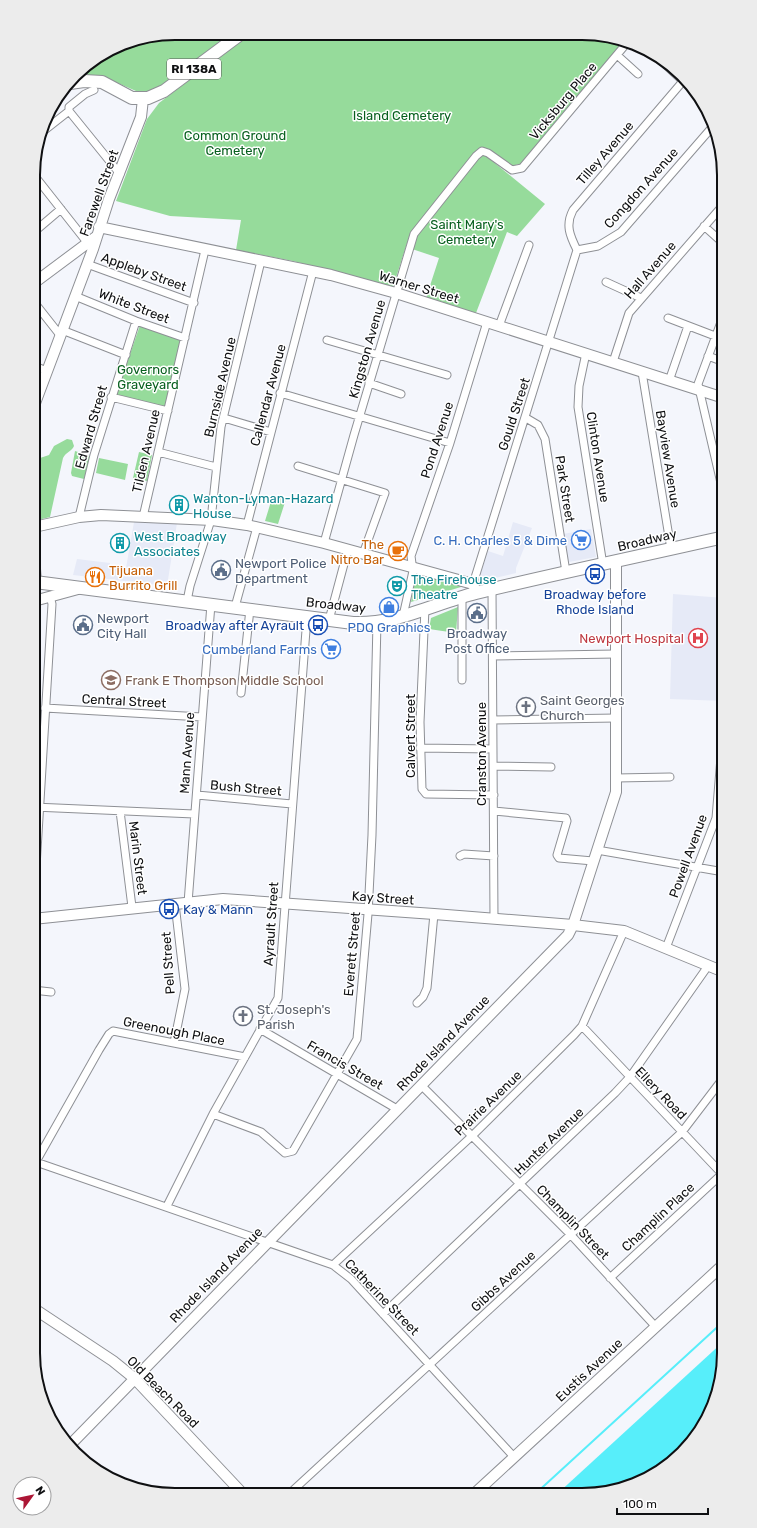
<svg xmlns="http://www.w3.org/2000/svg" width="757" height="1528" font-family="Rubik,sans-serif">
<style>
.built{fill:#e6eaf7}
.green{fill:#96db9b}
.water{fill:#57eefa}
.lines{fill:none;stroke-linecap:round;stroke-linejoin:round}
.stream{stroke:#57eefa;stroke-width:2}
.street-casing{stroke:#8e9095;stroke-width:9}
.secondary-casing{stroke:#8e9095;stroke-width:12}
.primary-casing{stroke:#8e9095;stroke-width:14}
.street{stroke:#fff;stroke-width:7}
.secondary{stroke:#fff;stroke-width:10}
.primary{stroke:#fff;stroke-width:12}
.labels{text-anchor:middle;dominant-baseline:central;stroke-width:3;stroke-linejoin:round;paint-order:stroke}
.shield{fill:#fff;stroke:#575859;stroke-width:1}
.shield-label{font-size:12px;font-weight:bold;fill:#0f1012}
.street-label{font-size:13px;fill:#0f1012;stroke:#fff}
.park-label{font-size:13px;fill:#08601f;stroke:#fff}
.culture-label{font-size:13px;fill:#0d838f;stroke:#fff;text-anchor:start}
.shop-label{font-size:13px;fill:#366cbe;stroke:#fff;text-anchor:end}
.food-label{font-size:13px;fill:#c56008;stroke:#fff;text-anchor:end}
.service-label{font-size:13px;fill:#4e5e75;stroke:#fff;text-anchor:start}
.transit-label{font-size:13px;fill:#164399;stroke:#fff}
.health-label{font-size:13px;fill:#be3a42;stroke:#fff;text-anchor:end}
.education-label{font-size:13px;fill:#785e54;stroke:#fff;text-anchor:start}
.worship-label{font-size:13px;fill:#5b616d;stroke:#fff;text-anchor:start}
.rim{fill:none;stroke:#0f1012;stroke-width:2}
</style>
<rect width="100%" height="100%" fill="#f4f6fc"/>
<!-- built -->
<path class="built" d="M134,522L177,523L167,586L73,575L77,559L110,563V567L126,568Z
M513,522L532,528L516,568V573L482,581L479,578L488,551L503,556Z
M591,529L596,557L569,562L563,534Z
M673,594L724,598V701L670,699Z"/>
<!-- green -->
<path class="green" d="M175,33H234L160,88L149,91H136L106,78L91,75L75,77L81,68L121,44Z
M251,33L609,36L623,43L520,164L511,166L481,147L476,151L410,234L393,287L293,261L236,250L241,220L170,216L116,201L147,119L159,103Z
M481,155H485L545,204L517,236L507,232L476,313L426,298L439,258L412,249L417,235Z
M140,325L182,341L167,408L116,395Z
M67,439L72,440L74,446C72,451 66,452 63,458L50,517L34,521V457L40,458L49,455L54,446Z
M75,451L90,456L84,479L72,476L71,473Z
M139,452L152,455L147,481L133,478Z
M99,458L128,464L125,480L96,473Z
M273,495L286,499L278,524L265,521Z
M416,573L462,585L461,587L411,602Z
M458,607L456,633L429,629L431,618Z"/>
<!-- water -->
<path class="water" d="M724,1341C724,1409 692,1461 628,1487C610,1494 576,1495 556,1495Z"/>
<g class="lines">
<!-- stream -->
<path class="stream" d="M534,1495L724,1321"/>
<defs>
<path id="street" d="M617,55L638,74
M69,111L120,174
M69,111V107L85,94L94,90
M41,133L69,111
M34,175L90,246
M704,226L724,244
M34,232L61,209
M577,250C570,236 565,225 573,210L684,80
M577,250L598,246L621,232L714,125
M87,264L194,303
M606,282L641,298
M75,296L136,321L185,338
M34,302L60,335
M668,318L715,336
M499,326L529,245
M62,330L126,355
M327,340L447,375
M586,353L579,386L578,407L603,565
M708,356L724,362
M613,362L629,313L724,204
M34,366L47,371
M642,372L671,549
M669,381L688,326
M369,383L401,394
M280,393L450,443
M111,397L168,411
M224,418L271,432
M526,418L538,425L545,439L566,572
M158,452L216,467
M298,466L385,493L363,554
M724,496L698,384L724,314
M79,517L94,455L136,321
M143,517L205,250
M247,525L313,271
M324,543L354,435L414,234L476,156L482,151L488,153L512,170L522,168L626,44
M473,584L577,250
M492,589L494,919
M187,601L190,586L211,520L221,427L261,261
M235,607L257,527
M425,608L420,722L422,789L426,794L494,795
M403,616L413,571L411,556L450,443L487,322
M329,620L348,549
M493,656L616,654
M462,680V597
M241,693L250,609
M45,708L202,717
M493,720L616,718
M420,748L493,749
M493,766L551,767
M616,778L670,777
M197,795L292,804
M34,807L194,814
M120,811L132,907
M494,811L566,818L567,821L557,855L559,858L593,861
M597,850L724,872
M460,856L464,854L494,856
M188,903L211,604
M33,916L52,604L50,596
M666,948L716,818L724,721
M33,990L51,992
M417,1003L423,997L427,988L434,914
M582,1026L724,1176
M260,1029L397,1109
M174,1043L185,989L175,904
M421,1085L571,1235L655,1326
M213,1114L261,1132L285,1153L293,1151L357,1039L368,914L372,835L377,622
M33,1161L333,1265L351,1279L514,1457
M33,1167L99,1050L109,1034L113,1031L245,1057
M167,1206L213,1114L278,998L307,617
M333,1265L473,1135L574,1035L582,1026L624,931
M610,1278L724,1172
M383,1314L615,1093L630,1077L708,966
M289,1494L682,1132L724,1077"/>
<path id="secondary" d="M667,64L681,77
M99,227L331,275L396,293L724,398
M34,283L97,236
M34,406L93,249L109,199L141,117L143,99
M34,527L79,517L101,515L212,520L247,525L324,543L473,584L476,593
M34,601L78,589
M33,919L223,899L434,914L573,925L624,931L724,972
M33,1308L113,1361L134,1378L243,1494
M71,1444L568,935L573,925L616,792V562
M473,1495L724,1264"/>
<path id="primary" d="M70,83L84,81L102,82L132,98H148L164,91L242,33
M34,569L35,582L353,623C396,625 435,603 476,593C558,573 641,556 724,537"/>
</defs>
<!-- street casing -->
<use href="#street" class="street-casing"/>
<!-- secondary casing -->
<use href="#secondary" class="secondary-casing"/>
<!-- primary casing -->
<use href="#primary" class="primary-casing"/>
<!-- street -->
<use href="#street" class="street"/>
<!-- secondary -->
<use href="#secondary" class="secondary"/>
<!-- primary -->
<use href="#primary" class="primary"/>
</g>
<!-- icons -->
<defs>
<symbol id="building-ring" viewBox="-11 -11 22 22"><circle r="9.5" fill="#fff" stroke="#0f9aa8" stroke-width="1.5"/><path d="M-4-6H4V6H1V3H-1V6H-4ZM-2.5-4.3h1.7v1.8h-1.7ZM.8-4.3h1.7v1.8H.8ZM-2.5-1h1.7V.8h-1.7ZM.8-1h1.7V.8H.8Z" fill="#0f9aa8"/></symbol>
<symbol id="supermarket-ring" viewBox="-11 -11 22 22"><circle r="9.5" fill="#fff" stroke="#3f7fe0" stroke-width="1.5"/><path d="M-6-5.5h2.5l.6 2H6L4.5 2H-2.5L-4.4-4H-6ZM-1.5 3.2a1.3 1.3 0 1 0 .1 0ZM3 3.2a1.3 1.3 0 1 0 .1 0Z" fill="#3f7fe0"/></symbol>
<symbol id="cafe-ring" viewBox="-11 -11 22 22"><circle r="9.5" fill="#fff" stroke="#e8710a" stroke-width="1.5"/><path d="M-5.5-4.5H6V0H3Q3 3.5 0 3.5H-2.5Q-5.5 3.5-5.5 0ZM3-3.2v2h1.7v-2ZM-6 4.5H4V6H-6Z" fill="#e8710a"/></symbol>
<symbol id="civic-ring" viewBox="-11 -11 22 22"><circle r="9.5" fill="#fff" stroke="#5c6f8a" stroke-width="1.5"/><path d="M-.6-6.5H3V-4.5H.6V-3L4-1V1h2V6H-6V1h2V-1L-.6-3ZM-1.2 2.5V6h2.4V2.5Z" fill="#5c6f8a"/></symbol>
<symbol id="bus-ring" viewBox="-11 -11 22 22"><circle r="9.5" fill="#fff" stroke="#1a4fb4" stroke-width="1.5"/><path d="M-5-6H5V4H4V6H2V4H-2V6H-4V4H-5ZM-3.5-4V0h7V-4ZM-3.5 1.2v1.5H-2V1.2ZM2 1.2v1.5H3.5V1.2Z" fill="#1a4fb4"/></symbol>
<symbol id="restaurant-ring" viewBox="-11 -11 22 22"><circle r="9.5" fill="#fff" stroke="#e8710a" stroke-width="1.5"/><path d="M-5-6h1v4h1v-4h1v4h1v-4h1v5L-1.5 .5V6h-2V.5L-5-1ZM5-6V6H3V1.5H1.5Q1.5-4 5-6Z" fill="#e8710a"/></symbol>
<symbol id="theatre-ring" viewBox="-11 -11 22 22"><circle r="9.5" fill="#fff" stroke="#0f9aa8" stroke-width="1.5"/><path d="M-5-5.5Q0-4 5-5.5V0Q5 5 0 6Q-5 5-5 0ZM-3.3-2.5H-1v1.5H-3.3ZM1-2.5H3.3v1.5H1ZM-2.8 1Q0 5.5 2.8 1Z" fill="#0f9aa8"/></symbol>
<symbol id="shop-ring" viewBox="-11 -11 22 22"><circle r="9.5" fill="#fff" stroke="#3f7fe0" stroke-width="1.5"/><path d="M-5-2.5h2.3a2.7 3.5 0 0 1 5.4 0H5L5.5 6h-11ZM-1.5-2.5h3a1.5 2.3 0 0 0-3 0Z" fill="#3f7fe0"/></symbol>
<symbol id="hospital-ring" viewBox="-11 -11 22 22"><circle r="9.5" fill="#fff" stroke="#e0444e" stroke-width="1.5"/><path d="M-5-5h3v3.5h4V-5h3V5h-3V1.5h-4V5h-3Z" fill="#e0444e"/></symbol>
<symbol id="school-ring" viewBox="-11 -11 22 22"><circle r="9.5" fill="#fff" stroke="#8d6e63" stroke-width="1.5"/><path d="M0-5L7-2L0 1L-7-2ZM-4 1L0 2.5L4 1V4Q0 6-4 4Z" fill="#8d6e63"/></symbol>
<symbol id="church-ring" viewBox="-11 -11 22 22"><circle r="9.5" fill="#fff" stroke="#6b7280" stroke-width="1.5"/><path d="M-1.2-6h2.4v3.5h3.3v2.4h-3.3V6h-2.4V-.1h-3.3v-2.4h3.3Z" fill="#6b7280"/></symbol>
</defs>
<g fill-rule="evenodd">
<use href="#building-ring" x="168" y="494" width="22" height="22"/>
<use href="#supermarket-ring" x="570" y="529" width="22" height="22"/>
<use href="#building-ring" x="109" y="532" width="22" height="22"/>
<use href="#cafe-ring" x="387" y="540" width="22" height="22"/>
<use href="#civic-ring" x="210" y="559" width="22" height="22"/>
<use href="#bus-ring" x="584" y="563" width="22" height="22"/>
<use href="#restaurant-ring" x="84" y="566" width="22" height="22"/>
<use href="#theatre-ring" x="386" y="575" width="22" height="22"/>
<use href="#shop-ring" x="378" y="596" width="22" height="22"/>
<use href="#civic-ring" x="466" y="602" width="22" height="22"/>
<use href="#civic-ring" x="72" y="614" width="22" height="22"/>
<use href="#bus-ring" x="307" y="614" width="22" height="22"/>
<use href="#hospital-ring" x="687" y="627" width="22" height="22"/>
<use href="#supermarket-ring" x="320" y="638" width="22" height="22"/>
<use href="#school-ring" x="100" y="669" width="22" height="22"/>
<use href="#church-ring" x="515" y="696" width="22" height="22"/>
<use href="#bus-ring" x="158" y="898" width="22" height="22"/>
<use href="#church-ring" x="232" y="1005" width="22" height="22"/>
</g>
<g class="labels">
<!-- shield labels -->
<rect class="shield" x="167" y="59" width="54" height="20" rx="3"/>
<g class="shield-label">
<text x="194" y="69">RI 138A</text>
</g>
<!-- street labels -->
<g class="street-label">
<text transform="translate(563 101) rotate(-50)">Vicksburg Place</text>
<text transform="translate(605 153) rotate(-49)">Tilley Avenue</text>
<text transform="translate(641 188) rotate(-48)">Congdon Avenue</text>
<text transform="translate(99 193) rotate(-70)">Farewell Street</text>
<text transform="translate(650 270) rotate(-49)">Hall Avenue</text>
<text transform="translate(144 272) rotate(20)">Appleby Street</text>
<text transform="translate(419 287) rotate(17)">Warner Street</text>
<text transform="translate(134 306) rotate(21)">White Street</text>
<text transform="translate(367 349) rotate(-74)">Kingston Avenue</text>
<text transform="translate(220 387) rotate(-77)">Burnside Avenue</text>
<text transform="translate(268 395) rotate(-75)">Callendar Avenue</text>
<text transform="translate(514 414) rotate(-72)">Gould Street</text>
<text transform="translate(91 427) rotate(-74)">Edward Street</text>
<text transform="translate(437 440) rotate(-72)">Pond Avenue</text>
<text transform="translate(146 451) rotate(-77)">Tilden Avenue</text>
<text transform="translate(598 457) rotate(81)">Clinton Avenue</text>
<text transform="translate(668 459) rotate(81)">Bayview Avenue</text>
<text transform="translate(565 489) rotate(81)">Park Street</text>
<text transform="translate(647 540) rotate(-13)">Broadway</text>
<text transform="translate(336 605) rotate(6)">Broadway</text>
<text transform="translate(124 701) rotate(3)">Central Street</text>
<text transform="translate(410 736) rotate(-90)">Calvert Street</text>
<text transform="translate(187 753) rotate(-86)">Mann Avenue</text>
<text transform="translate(481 754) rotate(-90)">Cranston Avenue</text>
<text transform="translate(246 788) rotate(5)">Bush Street</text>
<text transform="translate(688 856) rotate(-70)">Powell Avenue</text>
<text transform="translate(138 858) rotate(83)">Marin Street</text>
<text transform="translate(383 898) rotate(4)">Kay Street</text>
<text transform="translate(271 924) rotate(-86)">Ayrault Street</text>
<text transform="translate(352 954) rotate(-85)">Everett Street</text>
<text transform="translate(168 963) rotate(-94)">Pell Street</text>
<text transform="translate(174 1031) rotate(11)">Greenough Place</text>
<text transform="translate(443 1043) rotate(-46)">Rhode Island Avenue</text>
<text transform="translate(345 1065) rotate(30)">Francis Street</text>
<text transform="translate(661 1093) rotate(46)">Ellery Road</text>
<text transform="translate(488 1103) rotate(-44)">Prairie Avenue</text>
<text transform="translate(549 1141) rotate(-44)">Hunter Avenue</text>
<text transform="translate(658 1217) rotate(-43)">Champlin Place</text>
<text transform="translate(573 1222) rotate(46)">Champlin Street</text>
<text transform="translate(216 1275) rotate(-46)">Rhode Island Avenue</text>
<text transform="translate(503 1281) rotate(-43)">Gibbs Avenue</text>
<text transform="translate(382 1297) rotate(46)">Catherine Street</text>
<text transform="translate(589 1370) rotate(-43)">Eustis Avenue</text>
<text transform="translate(163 1392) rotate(45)">Old Beach Road</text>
</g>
<!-- park labels -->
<g class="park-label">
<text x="402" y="115">Island Cemetery</text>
<text x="235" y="135">Common Ground<tspan x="235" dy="15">Cemetery</tspan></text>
<text x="467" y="224">Saint Mary's<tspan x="467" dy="15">Cemetery</tspan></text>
<text x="148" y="369">Governors<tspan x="148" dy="15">Graveyard</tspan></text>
</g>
<!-- culture labels -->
<g class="culture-label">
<text x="193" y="498">Wanton-Lyman-Hazard<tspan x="193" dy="15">House</tspan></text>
<text x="134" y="536">West Broadway<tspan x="134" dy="15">Associates</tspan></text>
<text x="411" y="579">The Firehouse<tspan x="411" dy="15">Theatre</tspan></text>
</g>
<!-- shop labels -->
<g class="shop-label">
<text x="567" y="540">C. H. Charles 5 &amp; Dime</text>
<text x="389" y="627" text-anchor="middle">PDQ Graphics</text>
<text x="317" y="649">Cumberland Farms</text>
</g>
<!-- food labels -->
<g class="food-label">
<text x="384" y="544">The<tspan x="384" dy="15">Nitro Bar</tspan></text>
<text x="109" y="570" text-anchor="start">Tijuana<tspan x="109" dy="15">Burrito Grill</tspan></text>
</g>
<!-- service labels -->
<g class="service-label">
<text x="235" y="563">Newport Police<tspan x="235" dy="15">Department</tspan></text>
<text x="97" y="618">Newport<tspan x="97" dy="15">City Hall</tspan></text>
<text x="477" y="633" text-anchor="middle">Broadway<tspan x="477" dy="15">Post Office</tspan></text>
</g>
<!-- transit labels -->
<g class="transit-label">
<text x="595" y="594">Broadway before<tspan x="595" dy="15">Rhode Island</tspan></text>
<text x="304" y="625" text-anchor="end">Broadway after Ayrault</text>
<text x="183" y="909" text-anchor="start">Kay &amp; Mann</text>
</g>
<!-- health labels -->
<g class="health-label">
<text x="684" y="638">Newport Hospital</text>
</g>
<!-- education labels -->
<g class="education-label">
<text x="125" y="680">Frank E Thompson Middle School</text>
</g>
<!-- worship labels -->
<g class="worship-label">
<text x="540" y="700">Saint Georges<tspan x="540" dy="15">Church</tspan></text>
<text x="257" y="1009">St. Joseph's<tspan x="257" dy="15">Parish</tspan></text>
</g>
</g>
<!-- crop -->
<path d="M0 0H757V1528H0ZM175 40H582A135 135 0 0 1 717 175V1353A135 135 0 0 1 582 1488H175A135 135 0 0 1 40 1353V175A135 135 0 0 1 175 40Z" fill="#ececec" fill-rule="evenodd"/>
<path class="rim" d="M175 40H582A135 135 0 0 1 717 175V1353A135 135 0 0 1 582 1488H175A135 135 0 0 1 40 1353V175A135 135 0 0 1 175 40Z"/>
<!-- north arrow -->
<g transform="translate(32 1496) rotate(57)"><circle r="19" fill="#ffffff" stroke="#9f9fa0"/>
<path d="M0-3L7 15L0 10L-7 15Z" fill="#ac1635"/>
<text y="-6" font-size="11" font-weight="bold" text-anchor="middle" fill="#0f1012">N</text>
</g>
<!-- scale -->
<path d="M617 1508v6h91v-6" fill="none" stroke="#0f1012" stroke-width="2"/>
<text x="623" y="1508" font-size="12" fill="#0f1012" stroke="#ffffff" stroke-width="3" paint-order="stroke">100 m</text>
</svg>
